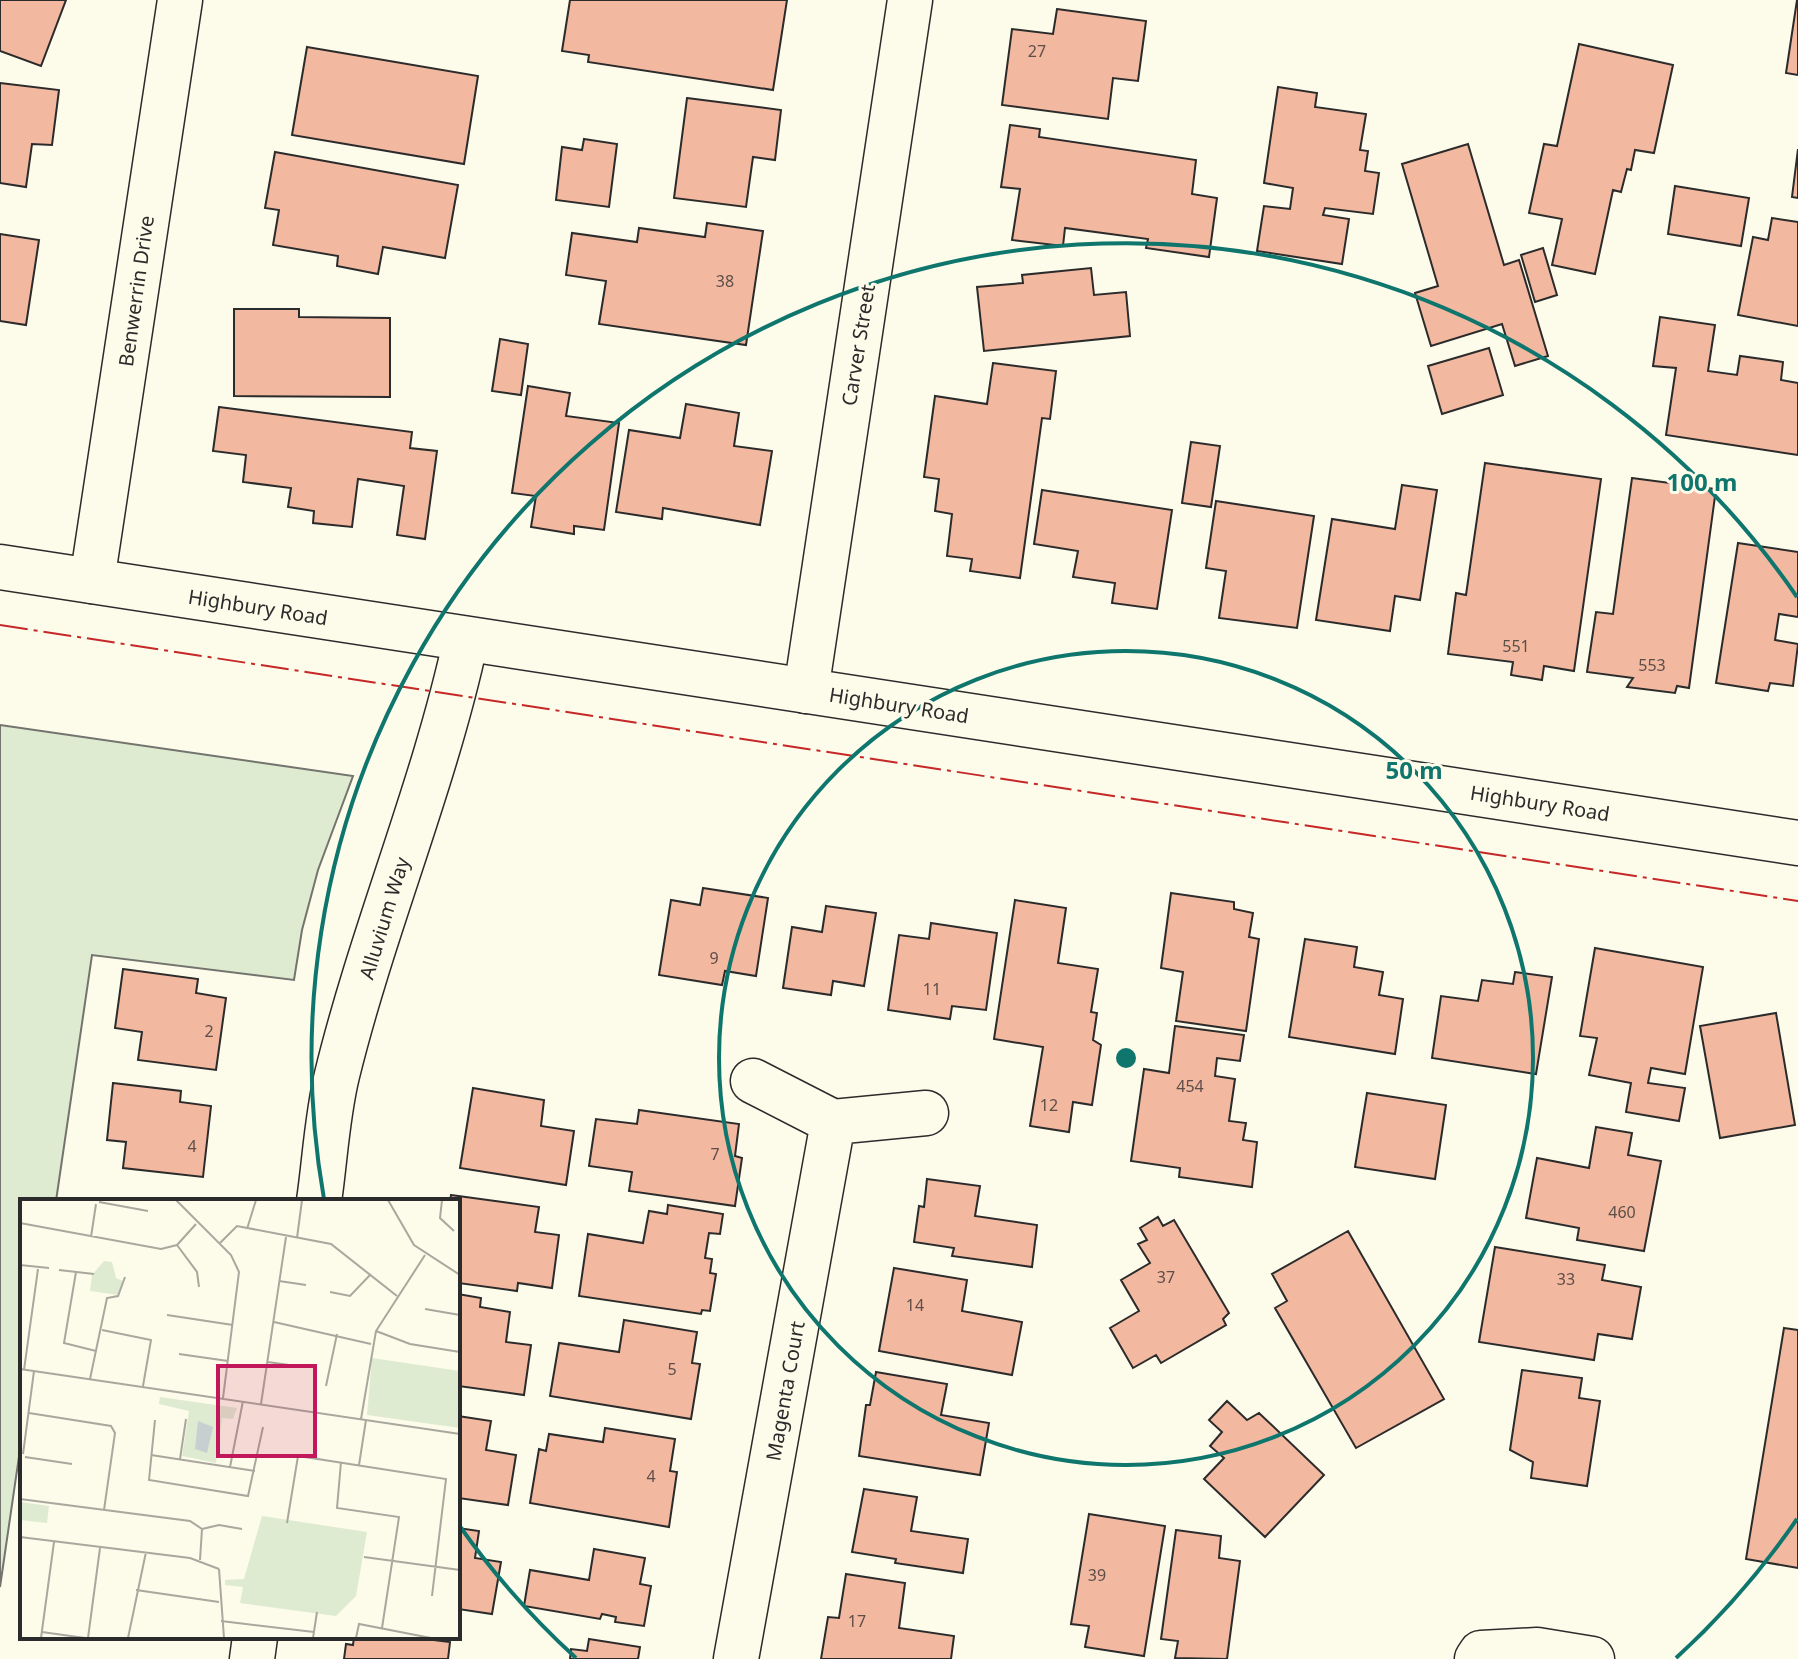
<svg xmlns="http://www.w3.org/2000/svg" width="1798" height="1659" font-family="'Noto Sans',sans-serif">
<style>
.green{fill:#deebd1;stroke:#74746e;stroke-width:2}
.building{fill:#f2b8a0;stroke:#2b2b2b;stroke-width:2}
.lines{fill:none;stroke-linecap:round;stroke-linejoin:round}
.minor-casing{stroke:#2b2b2b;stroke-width:47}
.primary-casing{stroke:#2b2b2b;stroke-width:47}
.minor{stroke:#fdfbea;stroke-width:44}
.primary{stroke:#fdfbea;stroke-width:44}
.power{stroke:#c62828;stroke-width:2;stroke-dasharray:28 6 4 6;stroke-linecap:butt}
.ring{fill:none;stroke:#0f766e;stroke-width:4}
.labels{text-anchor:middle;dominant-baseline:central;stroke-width:6;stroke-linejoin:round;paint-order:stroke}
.number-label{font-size:16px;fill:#5d4e48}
.street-label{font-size:20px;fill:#2b2b2b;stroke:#fdfbea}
.inset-road{fill:none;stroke:#a9a89e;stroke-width:2}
.view{fill:#c2185b;fill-opacity:0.15;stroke:#c2185b;stroke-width:4}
.inset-edge{fill:none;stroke:#2b2b2b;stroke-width:4}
.centre{fill:#0f766e;stroke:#fdfbea;stroke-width:4}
.ring-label{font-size:24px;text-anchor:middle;font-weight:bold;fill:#0f766e;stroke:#fdfbea;stroke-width:6;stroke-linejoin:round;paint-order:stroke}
</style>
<rect width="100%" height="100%" fill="#fdfbea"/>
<!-- green -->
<path class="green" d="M0,725L353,776L318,870L302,930L294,980L92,955L56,1201H22V1436L0,1587Z"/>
<!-- building -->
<path class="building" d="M0,0H66L41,66L0,51Z
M570,0H787L773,90L588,62L589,55L562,51Z
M1797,0H1798V75L1786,73Z
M1057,9L1146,21L1138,81L1113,78L1108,119L1002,105L1012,29L1053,34Z
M1579,44L1673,65L1654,153L1635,150L1631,170L1627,169L1621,192L1613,190L1595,274L1552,265L1562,219L1529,213L1544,144L1557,146Z
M307,47L478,76L464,164L292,135Z
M0,83L59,90L52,145L32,144L26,187L0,183Z
M1278,87L1317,93L1315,107L1366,114L1360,150L1368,151L1365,171L1379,173L1373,214L1325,208L1323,215L1349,219L1342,264L1257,251L1264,206L1290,209L1293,188L1264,183Z
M687,98L781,110L775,160L753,157L746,207L674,198Z
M1010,125L1040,129L1039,137L1196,160L1192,194L1217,198L1209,257L1146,248L1148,239L1065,228L1063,246L1012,240L1020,189L1001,187Z
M584,139L617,144L609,207L556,200L562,147L582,150Z
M1468,144L1504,265L1519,260L1548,356L1515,366L1502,324L1431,346L1415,293L1438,286L1402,164Z
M1798,149V198L1792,197Z
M275,152L458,185L445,258L383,247L378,274L337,266L338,256L273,245L279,210L265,208Z
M1675,186L1749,198L1741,246L1668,234Z
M1772,218L1798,222V326L1738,315L1753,237L1768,240Z
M707,223L763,231L746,345L599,324L606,281L566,275L572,233L637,242L639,228L705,237Z
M0,234L39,240L26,325L0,321Z
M1543,248L1557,295L1535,302L1521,255Z
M1091,268L1094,295L1126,292L1130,336L984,351L977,287L1023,283L1022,275Z
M234,309H299V317L390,318V397L234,396Z
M1660,317L1715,325L1708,371L1737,375L1740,356L1783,362L1781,380L1798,383V455L1666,435L1676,368L1653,366Z
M500,339L528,344L521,395L492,391Z
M1489,348L1503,395L1442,414L1428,366Z
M993,363L1056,371L1050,419L1042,418L1020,578L970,571L972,559L947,556L952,514L935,511L939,479L924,477L935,396L987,404Z
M528,386L570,393L566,416L619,423L604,530L574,526V534L531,527L536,496L512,493Z
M686,404L739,413L734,446L772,451L760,525L663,508L662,519L616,512L629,430L680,438Z
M219,407L412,432L410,448L437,451L425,539L397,535L404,486L358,479L352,527L313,523L314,511L288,507L291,488L243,482L246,455L213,451Z
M1191,442L1220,446L1211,507L1182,503Z
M1485,463L1601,479L1574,671L1544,666L1542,680L1511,675L1513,662L1448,654L1456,593L1466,595Z
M1632,478L1716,489L1689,688L1677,686L1675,693L1627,687L1633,678L1587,672L1596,612L1613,614Z
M1402,485L1437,490L1420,600L1395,596L1390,631L1316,620L1332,519L1395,529Z
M1042,490L1172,510L1157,609L1112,603L1115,583L1073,577L1078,551L1034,544Z
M1216,501L1314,516L1297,628L1219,618L1226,571L1206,568Z
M1738,543L1798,552V617L1779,614L1775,640L1798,644L1793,686L1770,683L1768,691L1716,683Z
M703,888L768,898L756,976L725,971L722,985L659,975L671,900L700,905Z
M1171,893L1234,902V909L1253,913L1249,937L1259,939L1246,1031L1176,1021L1183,972L1161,968Z
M1015,900L1066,908L1058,963L1098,969L1091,1012L1097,1013L1093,1040L1101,1045L1092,1105L1073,1102L1069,1132L1030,1126L1043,1047L994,1039Z
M826,906L876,913L864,986L833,981L831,995L783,988L792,927L822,932Z
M931,923L997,933L986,1010L952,1006L950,1019L888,1010L899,935L929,939Z
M1305,939L1357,947L1354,967L1383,972L1379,995L1403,999L1395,1054L1289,1037Z
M1595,948L1703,967L1685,1074L1651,1068L1648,1083L1685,1088L1679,1121L1626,1112L1631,1083L1589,1075L1597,1038L1580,1036Z
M123,969L198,979L196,993L226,998L216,1070L138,1060L142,1032L115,1028Z
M1515,972L1552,977L1536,1074L1432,1058L1441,996L1478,1001L1482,980L1513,984Z
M1776,1013L1795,1125L1720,1138L1700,1026Z
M1175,1026L1244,1035L1240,1061L1217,1058L1215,1076L1235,1079L1229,1121L1246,1123L1243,1140L1257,1142L1252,1187L1179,1177L1180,1168L1131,1161L1144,1069L1169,1073Z
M113,1083L181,1091L180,1102L211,1106L203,1177L123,1168L126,1142L107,1140Z
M473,1088L544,1100L541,1126L574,1131L566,1185L460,1168Z
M1367,1093L1446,1105L1435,1179L1355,1167Z
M639,1110L739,1124L735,1156L742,1158L735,1206L629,1191L632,1172L589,1166L596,1119L637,1124Z
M1596,1127L1632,1133L1628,1155L1661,1161L1644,1251L1577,1240L1579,1228L1526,1218L1537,1158L1589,1168Z
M927,1179L980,1186L975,1216L1037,1225L1032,1267L952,1256L954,1248L914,1242L919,1206L924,1207Z
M451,1195L539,1207L535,1232L559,1235L552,1288L518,1283L517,1291L458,1283V1201H450Z
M668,1205L723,1214L720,1234L709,1233L705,1258L712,1259L710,1273L716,1274L710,1311L702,1310L701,1314L579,1296L588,1234L643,1243L649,1211L667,1214Z
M1158,1217L1163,1226L1174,1220L1229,1313L1223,1319L1226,1325L1161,1363L1156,1355L1133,1368L1110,1328L1139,1311L1121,1280L1150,1263L1138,1244L1147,1240L1140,1228Z
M1348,1231L1444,1399L1356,1448L1275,1308L1287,1301L1272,1274Z
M1495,1247L1605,1265L1602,1280L1641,1287L1632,1339L1598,1334L1594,1360L1479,1342Z
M894,1268L967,1280L962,1311L1022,1322L1012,1375L879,1351Z
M458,1294L481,1298L480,1307L510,1312L506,1342L531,1345L524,1395L458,1386Z
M624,1320L697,1332L692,1363L700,1364L691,1419L550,1396L559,1343L619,1352Z
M1784,1328L1798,1330V1568L1746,1559Z
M1522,1370L1582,1378L1579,1398L1600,1401L1587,1486L1531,1478L1533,1462L1510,1450Z
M876,1372L947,1384L941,1415L989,1423L980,1475L859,1456L866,1405H870Z
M1227,1401L1247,1420L1259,1413L1324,1475L1265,1537L1204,1479L1224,1458L1210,1446L1222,1432L1209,1420Z
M458,1416L491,1421L486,1450L516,1455L508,1505L458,1498Z
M605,1428L675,1439L670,1471L677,1472L669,1527L530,1503L539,1449L546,1451L549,1434L603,1442Z
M864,1489L917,1497L911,1531L968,1539L963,1573L895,1563L896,1559L852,1552Z
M1089,1514L1165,1526L1144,1656L1085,1647L1089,1626L1071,1624Z
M458,1528L479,1531L475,1558L501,1562L492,1614L458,1609Z
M1176,1530L1221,1536L1219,1558L1240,1561L1227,1659L1175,1658L1178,1641L1161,1639Z
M594,1549L645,1558L640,1584L651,1586L644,1626L615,1622L616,1617L602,1614L600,1619L524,1606L530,1570L589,1580Z
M846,1574L905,1583L899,1628L954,1636L951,1659H821L828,1617L839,1618Z
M354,1637H409L450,1642L448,1659H344L346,1644L353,1645Z
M589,1639L640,1647L638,1659H570L571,1649L587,1651Z"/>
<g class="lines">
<defs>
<path id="minor" d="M92,581L180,0
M806,691L910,0
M753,1081L833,1122L926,1113
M319,1201C325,1160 327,1116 337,1075C373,928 434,787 466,639
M252,1659L255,1637
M736,1659L833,1122
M1477,1659L1481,1653L1537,1650L1592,1659"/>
<path id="primary" d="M0,567L1798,843"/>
</defs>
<!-- minor casing -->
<use href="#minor" class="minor-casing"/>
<!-- primary casing -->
<use href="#primary" class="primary-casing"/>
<!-- minor -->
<use href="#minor" class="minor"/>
<!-- primary -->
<use href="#primary" class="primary"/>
<!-- power -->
<path class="power" d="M0,625L1798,901"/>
</g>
<!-- distance rings -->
<g class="ring">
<circle cx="1126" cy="1058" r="407"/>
<path d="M1797 1519A814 814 0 0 1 1676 1658M576 1658A814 814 0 0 1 459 1525M324 1199A814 814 0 0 1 1797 597"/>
</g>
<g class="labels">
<!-- number labels -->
<g class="number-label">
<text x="1037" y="51">27</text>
<text x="725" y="281">38</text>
<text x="1516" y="646">551</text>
<text x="1652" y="665">553</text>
<text x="714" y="958">9</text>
<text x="932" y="989">11</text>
<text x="209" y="1031">2</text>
<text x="1190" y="1086">454</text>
<text x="1049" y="1105">12</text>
<text x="192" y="1146">4</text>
<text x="715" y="1154">7</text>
<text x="1622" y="1212">460</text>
<text x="1166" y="1277">37</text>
<text x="1566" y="1279">33</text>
<text x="915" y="1305">14</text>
<text x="672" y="1369">5</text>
<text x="651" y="1476">4</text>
<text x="1097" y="1575">39</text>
<text x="857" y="1621">17</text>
</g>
<!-- street labels -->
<g class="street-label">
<text transform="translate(136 291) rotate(-82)">Benwerrin Drive</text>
<text transform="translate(858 345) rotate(-81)">Carver Street</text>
<text transform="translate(258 607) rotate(9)">Highbury Road</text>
<text transform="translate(899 705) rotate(9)">Highbury Road</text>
<text transform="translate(1540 803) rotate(9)">Highbury Road</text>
<text transform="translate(384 918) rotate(-73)">Alluvium Way</text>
<text transform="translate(785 1391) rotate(-80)">Magenta Court</text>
</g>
</g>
<!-- overview -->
<g transform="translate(20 1199)">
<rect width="440" height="440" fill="#fdfbea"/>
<path d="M84,62L92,63L96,79L103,82L99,96L70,92L72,76ZM352,159L440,172V229L347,216ZM140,198L217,209L213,220L202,219L196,264L162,257L169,212L139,205ZM1,303L29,307L27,324L0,321ZM242,317L347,333L336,397L316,417L220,404L223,388L205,386V381L224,380Z" fill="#deebd1"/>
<path d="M178,222L193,228L187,254L175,250Z" fill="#c7d0d0"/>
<path class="inset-road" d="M156,1L211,56L219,73L203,199M368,1L394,46L440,76M422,1L420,19L434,32M79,3L128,12M0,24L141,50L157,46L176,25M227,30L236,1M71,38L76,5M277,39L282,1M199,45L217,27L311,45L377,97M157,46L177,73L179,88M0,66L29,69M39,71L74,75M56,73L44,144L76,152M259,82L286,86M310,93L330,97L351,75M405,110L440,116M147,116L213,126M254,123L351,145M82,131L131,141L123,187M356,132L390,145L440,153M159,155L208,162M248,163L276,167M0,170L440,235M4,171L18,70M70,180L87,99L98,97L105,78M306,187L317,135M241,205L266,38M9,214L91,227L95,234L84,311M341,220L356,132L405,56M135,221L129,281L228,297L243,228M3,255L14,172M131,256L235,272M5,258L52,265M160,260L166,220M321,263L317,309L379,318L362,429M339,266L346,221M210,268L223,202M0,300L170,322L182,330L180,361M267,324L278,257L426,280L412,397M182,330L199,326L222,330M0,338L170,359L199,370M344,358L440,371M199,370L204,439M116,391L199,403M201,422L294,433M22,433L65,439M21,439L34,343M68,439L80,349M108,439L126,353M293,439L297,413M336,439L339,425L411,439"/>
<path class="view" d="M198,167H295V257H198Z"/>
<rect width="440" height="440" class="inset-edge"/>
</g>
<circle cx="1126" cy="1058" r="12" class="centre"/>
<g class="ring-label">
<text x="1702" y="491">100 m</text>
<text x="1414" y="779">50 m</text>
</g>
</svg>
